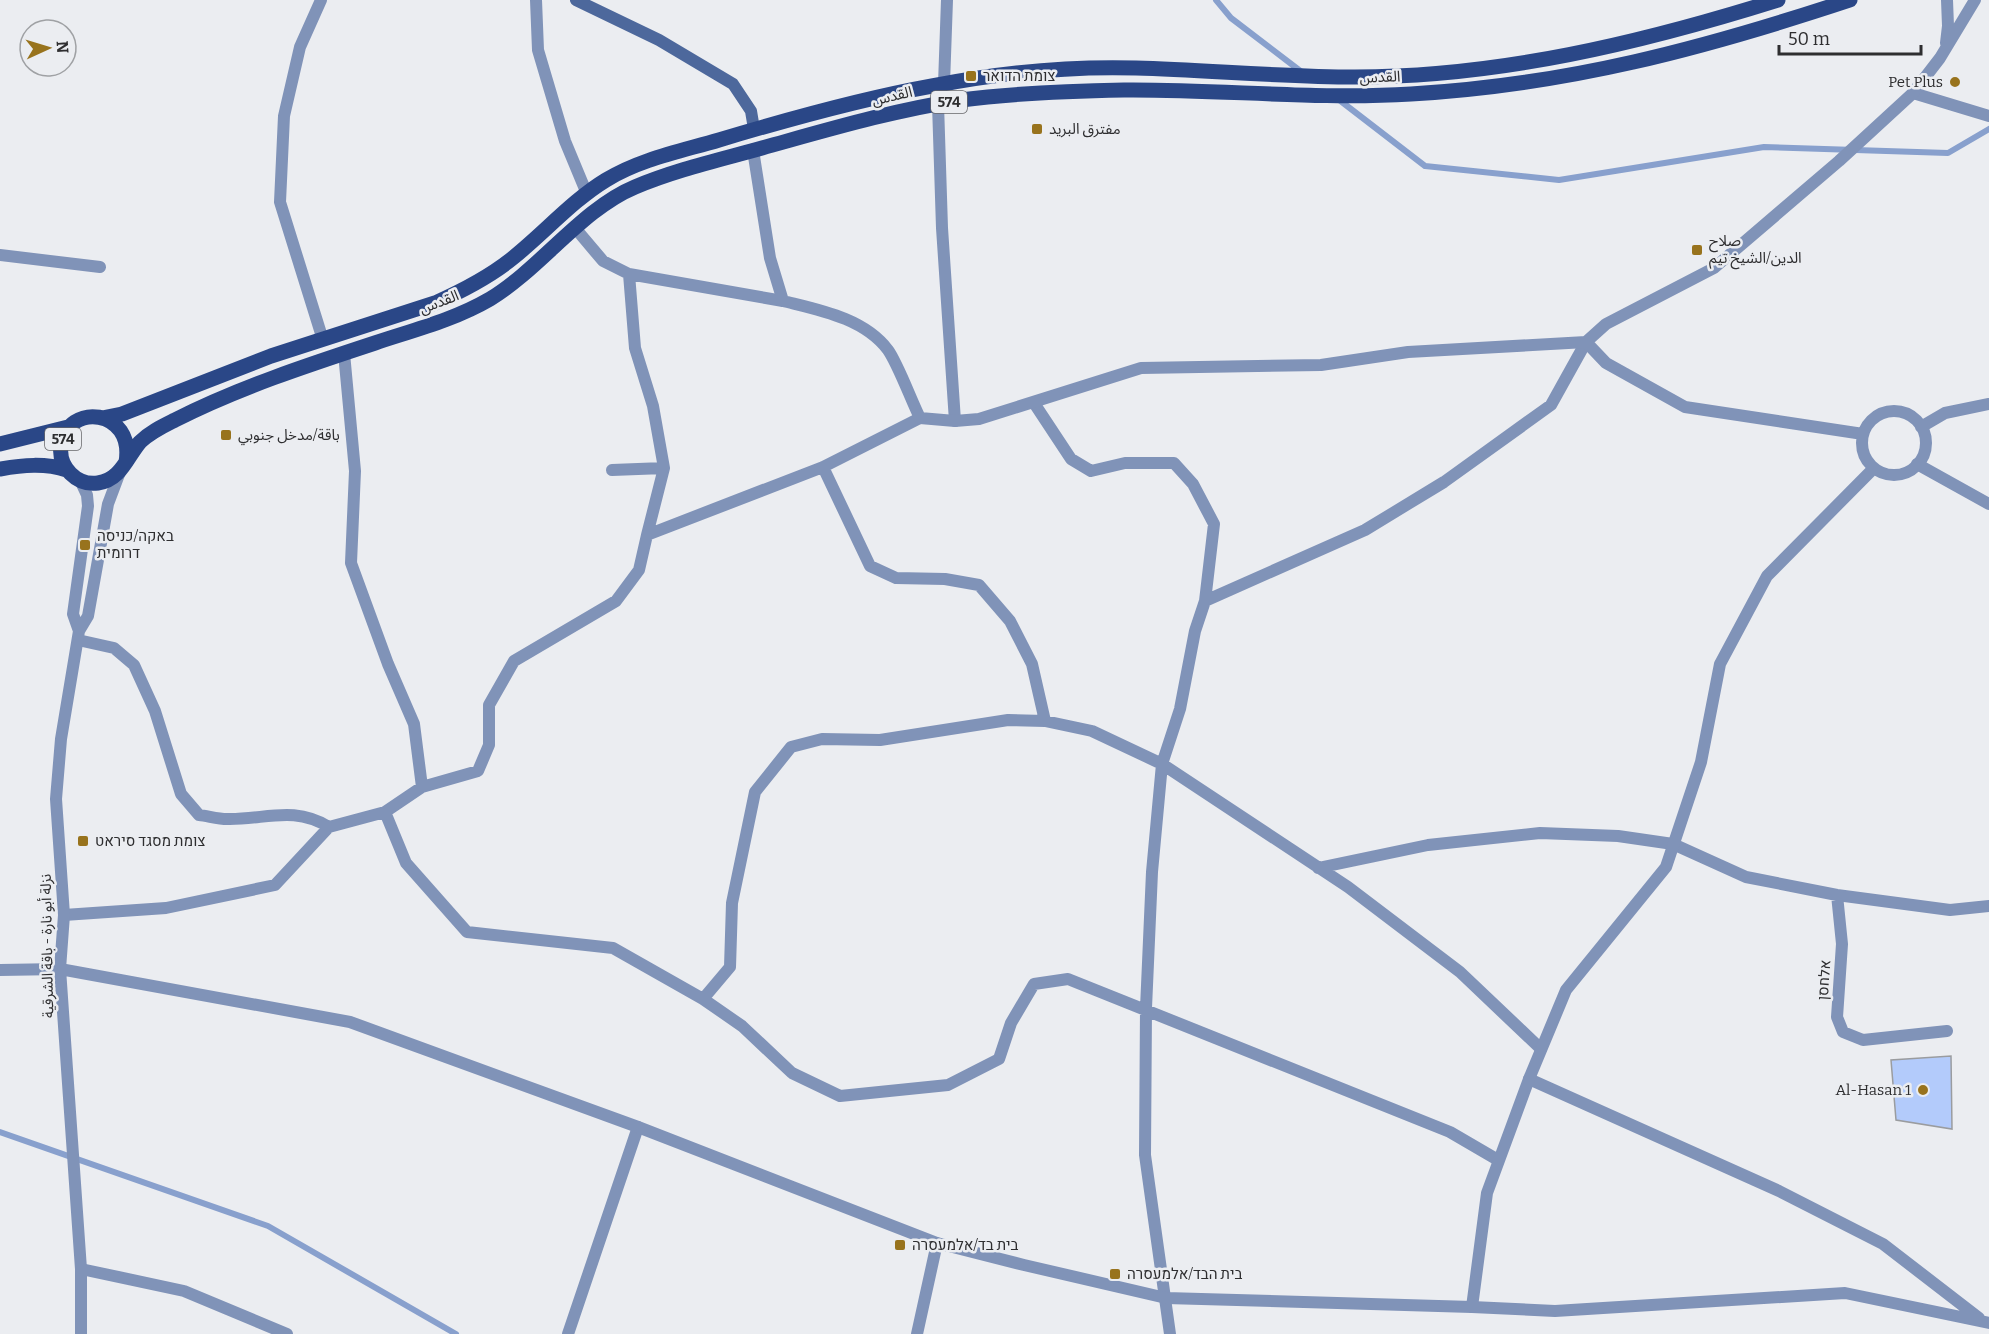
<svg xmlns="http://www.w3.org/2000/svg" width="1989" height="1334" font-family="Bitter,'Noto Sans Arabic',Heebo,serif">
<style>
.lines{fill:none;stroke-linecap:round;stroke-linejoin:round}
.stream{stroke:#88a0cd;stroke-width:6}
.building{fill:#b3cbfb;stroke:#9a9c9f;stroke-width:1.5}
.minor{stroke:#8093b8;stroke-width:12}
.tertiary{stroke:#8093b8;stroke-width:12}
.secondary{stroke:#4d689c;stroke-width:12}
.primary{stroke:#2a4787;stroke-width:15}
.poi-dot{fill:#98731d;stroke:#ebedf1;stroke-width:2}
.labels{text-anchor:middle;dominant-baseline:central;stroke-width:5;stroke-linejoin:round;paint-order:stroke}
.shield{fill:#ebedf1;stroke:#67676a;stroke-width:1.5}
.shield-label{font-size:14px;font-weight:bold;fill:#2e2e30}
.poi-label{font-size:15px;fill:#2e2e30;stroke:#ebedf1;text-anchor:start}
.street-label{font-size:15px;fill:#2e2e30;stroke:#ebedf1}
</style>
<rect width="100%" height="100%" fill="#ebedf1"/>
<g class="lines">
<!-- stream -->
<path class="stream" d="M1216,0L1231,18L1303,73
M1338,99L1425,166L1559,180L1764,147L1948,153L1989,129
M0,1132L268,1226L456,1334"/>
</g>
<!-- building -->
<path class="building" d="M1951,1056L1952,1129L1896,1120L1891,1060Z"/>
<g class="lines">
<!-- minor -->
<path class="minor" d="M321,0L300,47L284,116L280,202L323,340
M536,0L538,50L565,141L587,194
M1913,93L1989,116
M938,104L942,228L955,421
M576,229L603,261L629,274L783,301
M0,255L100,267
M629,274L635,348L653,406L664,468
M344,353L355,471L351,563L388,664L414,724L422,787
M1034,403L1071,459L1091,471L1125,463H1174L1193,484L1214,524L1205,601
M1917,464L1989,504
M823,467L870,566L896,578L945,579L979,585L1010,621L1032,664L1045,721
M612,470L664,468L647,535
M78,640L114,648L134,665L155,711L181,794L199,815C208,816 218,819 227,819C265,820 293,805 329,827
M385,812L406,863L467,932L613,948L703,999L742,1026L792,1073L840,1096L948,1085L999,1059L1011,1023L1034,984L1068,979L1450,1132L1498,1160
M1318,868L1428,845L1540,833L1618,836L1673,844L1746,877L1837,895L1950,910L1989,906
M1837,895L1842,944L1837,1017L1843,1032L1863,1040L1947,1031
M64,915L166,908L275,885L329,827L385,812L422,787L478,771L489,745V705L514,661L616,601L639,570L647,535L823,467L920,418
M0,970L60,969
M703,999L730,967L732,903L755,792L791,747L822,739L880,740L1008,720L1045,721L1092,731L1162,764L1348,887L1460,972L1541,1049
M1529,1079L1779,1191L1883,1244L1979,1318
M81,1269L184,1291L287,1334
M1472,1307L1555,1311L1845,1293L1989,1323
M568,1334L638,1127
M917,1334L937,1243
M1170,1334L1145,1155L1146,1008L1152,872L1162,764L1180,709L1195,631L1205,601L1365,530L1444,482L1551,405L1586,342"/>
<!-- tertiary -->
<path class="tertiary" d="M1946,43L1948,26L1947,0
M944,84L947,0
M753,150L770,258L783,301C819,310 864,318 888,350C898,364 911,400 920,418L955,421L979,419L1141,368L1321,365L1408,352L1586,342L1606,324L1714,268L1839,161L1913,93L1940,58L1975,0
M1586,342L1606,363L1685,407L1863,434
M1862 443a32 32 0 1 1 64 0a32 32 0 1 1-64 0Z
M1921,427L1945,413L1989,404
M79,631L73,614L88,506L87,495L80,480
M60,969L350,1022L638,1127L937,1243L1024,1265L1166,1298L1472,1307L1487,1193L1529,1079L1566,990L1666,867L1701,762L1720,664L1767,576L1874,468
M81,1334V1269L60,969L64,915L56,799L61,739L79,631L88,616L108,504L120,472"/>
<!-- secondary -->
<path class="secondary" d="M576,0L659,40L733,84L751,111L754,129"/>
<!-- primary -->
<path class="primary" d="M102,418L122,414L271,356L435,303C462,291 491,276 514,257C545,232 573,200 606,180C640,159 682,151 719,140C789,119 860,99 932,86C999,73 1068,66 1136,68C1209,70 1282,77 1355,77C1499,77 1641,43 1778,0
M0,444L72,426
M126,462C135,409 67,401 61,446C58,467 77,486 98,483C121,480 127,457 140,442C150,432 163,426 175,420C238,388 308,365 375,343C414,330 454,320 490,299C541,268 582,209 635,187C675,170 719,160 762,148C827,130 894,110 961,100C1014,93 1070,91 1124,90C1220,89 1315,100 1411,94C1567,85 1702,49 1850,0
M0,469C23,465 45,463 67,470"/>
</g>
<!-- markers -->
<g class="poi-dot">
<rect x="965" y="70" width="12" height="12" rx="3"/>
<circle cx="1955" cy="82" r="6"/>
<rect x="1031" y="123" width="12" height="12" rx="3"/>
<rect x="1691" y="244" width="12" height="12" rx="3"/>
<rect x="220" y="429" width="12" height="12" rx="3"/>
<rect x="79" y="539" width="12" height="12" rx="3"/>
<rect x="77" y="835" width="12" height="12" rx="3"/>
<circle cx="1923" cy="1090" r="6"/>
<rect x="894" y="1239" width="12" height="12" rx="3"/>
<rect x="1109" y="1268" width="12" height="12" rx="3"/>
</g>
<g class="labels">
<!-- shield labels -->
<g class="shield">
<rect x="931" y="91" width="36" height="22" rx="4.5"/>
<rect x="45" y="428" width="36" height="22" rx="4.5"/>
</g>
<g class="shield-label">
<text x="949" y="102">574</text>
<text x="63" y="439">574</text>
</g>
<!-- poi labels -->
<g class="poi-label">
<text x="983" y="76">צומת הדואר</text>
<text x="1943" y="82" text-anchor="end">Pet Plus</text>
<text x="1049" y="129">مفترق البريد</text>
<text x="1709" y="241">صلاح<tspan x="1709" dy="17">الدين/الشيخ تيم</tspan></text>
<text x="238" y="435">باقة/مدخل جنوبي</text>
<text x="97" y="536">באקה/כניסה<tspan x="97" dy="17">דרומית</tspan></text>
<text x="95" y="841">צומת מסגד סיראט</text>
<text x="1911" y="1090" text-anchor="end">Al-Hasan 1</text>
<text x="912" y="1245">בית בד/אלמעסרה</text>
<text x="1127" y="1274">בית הבד/אלמעסרה</text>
</g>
<!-- street labels -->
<g class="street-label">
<text transform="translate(1380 77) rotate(-2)">القدس</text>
<text transform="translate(892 96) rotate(-13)">القدس</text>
<text transform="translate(439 302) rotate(-21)">القدس</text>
<text transform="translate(47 946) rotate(-91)">نزلة أبو نارة - باقة الشرقية</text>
<text transform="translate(1824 980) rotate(-86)">אלחסן</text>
</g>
</g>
<!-- north arrow -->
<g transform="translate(48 48) rotate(86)"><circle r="28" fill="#ebedf1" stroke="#9fa1a4" stroke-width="1.5"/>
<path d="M0-4.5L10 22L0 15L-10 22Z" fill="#98731d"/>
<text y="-9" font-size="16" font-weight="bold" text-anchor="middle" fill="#2e2e30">N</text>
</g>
<!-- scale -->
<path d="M1779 45v9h142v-9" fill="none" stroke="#2e2e30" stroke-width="3"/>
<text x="1788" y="45" font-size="18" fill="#2e2e30" stroke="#ebedf1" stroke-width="4.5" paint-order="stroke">50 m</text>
</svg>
